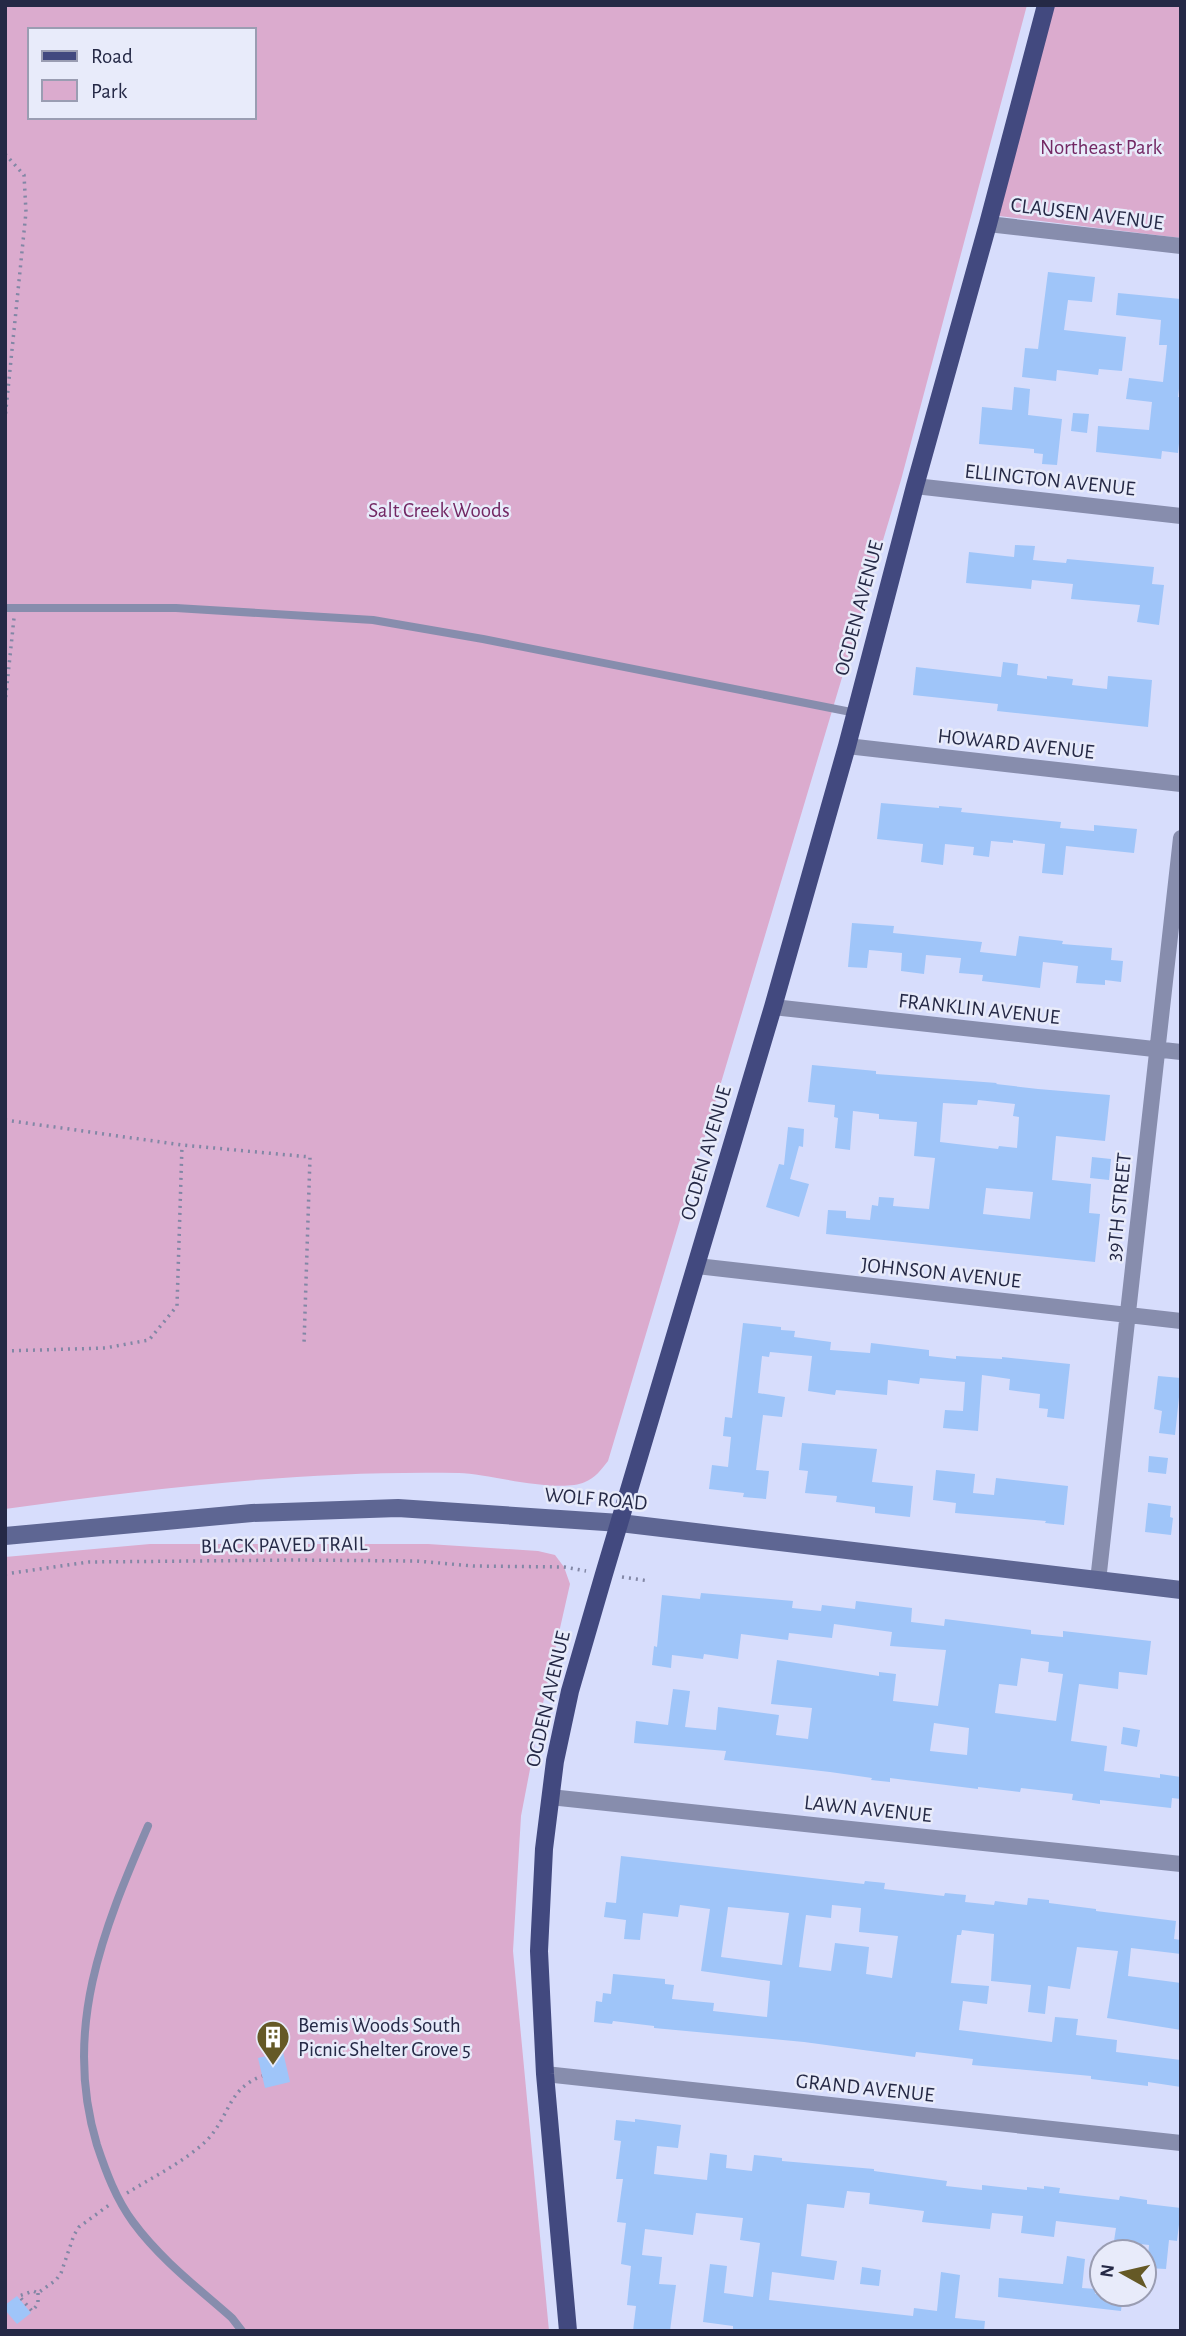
<svg xmlns="http://www.w3.org/2000/svg" width="1186" height="2336" font-family="'Alegreya Sans',sans-serif">
<style>
.green{fill:#dbabce;fill-rule:evenodd}
.building{fill:#9fc5f9;fill-rule:evenodd}
.lines{fill:none;stroke-linecap:round;stroke-linejoin:round}
.path{stroke:#8287a5;stroke-width:3.5;stroke-dasharray:2 5;stroke-linecap:butt}
.service{stroke:#878dad;stroke-width:8}
.minor{stroke:#878dad;stroke-width:16}
.secondary{stroke:#5e6693;stroke-width:18}
.primary{stroke:#42497f;stroke-width:18}
.labels{text-anchor:middle;dominant-baseline:central;stroke-width:5;stroke-linejoin:round;paint-order:stroke}
.park-label{font-size:21px;fill:#732864;stroke:#e8ebfa}
.street-label{font-size:21px;fill:#252946;stroke:#e8ebfa}
.poi-label{font-size:21px;fill:#252946;stroke:#e8ebfa;text-anchor:start}
</style>
<rect width="100%" height="100%" fill="#d7ddfc"/>
<!-- green -->
<path class="green" d="M5,5H1027L901,480L608,1461C601,1470 595,1478 585,1482C558,1494 490,1474 459,1473C306,1470 156,1488 5,1509ZM30,30H254V117H30Z
M1053,5H1181V238L999,216Z
M150,1544H428L538,1551L555,1555L564,1567L570,1584L541,1712L521,1816L513,1951L549,2331H5V1557Z"/>
<!-- building -->
<path class="building" d="M1048,272L1095,277L1092,302L1068,300L1064,330L1126,337L1122,371L1099,369L1098,375L1057,370L1056,381L1022,377L1025,348L1038,349Z
M1118,293L1181,299V372L1178,397H1181V424L1178,453L1162,451L1161,459L1096,452L1098,426L1149,430L1152,402L1126,399L1129,378L1163,382L1167,345H1159L1161,320L1116,315Z
M1014,387L1030,389L1028,415L1062,419L1057,465L1042,464L1043,454L1034,453V449L979,444L982,407L1012,410Z
M1073,413L1089,414L1087,433L1071,431Z
M1015,545L1035,546L1033,560L1066,563L1067,559L1154,567L1152,584L1164,585L1159,625L1137,622L1140,605L1071,599L1073,584L1032,580L1031,589L966,583L969,552L1014,557Z
M1003,662L1018,664L1017,675L1047,679V676L1073,679L1072,685L1107,689L1108,676L1152,680L1148,727L997,711L998,704L913,695L916,667L1001,677Z
M881,803L939,808V806L962,808L961,812L1061,822L1060,828L1094,831V825L1137,829L1134,853L1066,846L1063,875L1042,873L1045,844L1013,840V843L991,841L989,857L973,855L974,847L945,844L943,865L921,862L923,844L877,839Z
M852,923L894,926L893,933L982,942L980,952L1016,956L1019,936L1063,941L1062,944L1112,948L1111,960L1123,961L1121,982L1105,980V985L1076,983L1078,966L1043,962L1040,988L982,981L983,975L959,973L961,958L926,955L924,974L901,971L902,953L869,950L867,968L848,967Z
M812,1065L876,1071V1074L997,1083L996,1084L1038,1089L1110,1095L1105,1141L1056,1136L1052,1180L1091,1184L1089,1213L1100,1214L1095,1262L826,1234L828,1210L846,1211V1218L870,1220L872,1205L878,1206L879,1197L894,1198L893,1206L929,1209L935,1158L914,1156L917,1122L879,1119V1114L853,1111L850,1150L835,1148L838,1118L834,1117L835,1105L808,1102ZM978,1100L1015,1104L1013,1116L1019,1117L1017,1148L999,1146L998,1149L940,1142L943,1103L977,1105ZM986,1188L1033,1192L1030,1219L983,1214Z
M788,1127L804,1129L803,1147L799,1146L790,1179L809,1184L799,1217L766,1207L779,1164L784,1165Z
M1092,1157L1111,1159L1109,1180L1090,1178Z
M743,1323L781,1327V1330L795,1331L794,1337L831,1342L830,1350L870,1353L871,1343L929,1350V1356L956,1359V1356L1002,1359V1357L1070,1364L1064,1419L1047,1417L1048,1409L1039,1408L1040,1394L1009,1390L1010,1379L982,1375L978,1431L943,1428L945,1410L963,1411L965,1382L920,1378L919,1384L888,1380L887,1395L836,1390L835,1395L808,1391L812,1356L770,1352L769,1357L762,1356L758,1393L785,1397L782,1417L763,1415L756,1470L769,1471L766,1499L743,1497L744,1493L709,1489L712,1465L728,1467L731,1437L723,1436L725,1417L732,1418Z
M1158,1376L1181,1378L1175,1435L1159,1433L1162,1411L1154,1409Z
M802,1443L877,1449L872,1482L913,1486L910,1517L875,1513V1507L836,1502L837,1496L805,1493L808,1471L799,1470Z
M1149,1456L1168,1458L1166,1474L1148,1472Z
M936,1470L975,1474L973,1493L994,1495L996,1478L1068,1486L1064,1525L1045,1523L1046,1521L955,1513L956,1503L933,1500Z
M1148,1503L1171,1506L1170,1517L1173,1518L1171,1535L1145,1532Z
M701,1593L793,1601L792,1608L821,1611L822,1605L855,1609L856,1601L912,1608L911,1622L944,1626L945,1619L1031,1630V1634L1063,1637V1631L1151,1641L1147,1675L1119,1672L1118,1689L1079,1684L1071,1741L1107,1746L1104,1771L1160,1778V1774L1181,1777V1799L1172,1798L1171,1808L1100,1800V1804L1072,1800L1073,1794L1021,1788L1020,1792L978,1787V1789L890,1778V1782L871,1780L872,1778L830,1772L724,1760L726,1751L634,1743L636,1721L668,1725L673,1689L690,1691L685,1727L716,1730L718,1707L779,1715L776,1735L808,1739L812,1708L771,1704L777,1660L879,1676V1672L896,1674L893,1701L938,1706L946,1650L890,1646L892,1632L834,1624L832,1638L789,1633L788,1640L741,1634L738,1659L704,1654L703,1659L672,1655L671,1668L652,1665L654,1646L657,1647L662,1595L700,1599ZM1021,1658L1049,1662L1048,1672L1063,1674L1056,1721L995,1713L999,1684L1017,1686ZM934,1723L969,1728L967,1755L930,1751Z
M1123,1727L1140,1730L1137,1747L1121,1744Z
M621,1856L864,1884L865,1881L885,1883L884,1889L944,1896L945,1893L966,1895L965,1902L994,1905L995,1901L1027,1905L1028,1898L1049,1900V1903L1096,1909V1911L1176,1921L1174,1939L1181,1940V1954L1131,1948L1128,1976L1181,1983V2030L1107,2018L1118,1951L1077,1947L1070,1989L1048,1986L1045,2014L1028,2012L1031,1985L991,1981L994,1934L962,1930L961,1935H957L951,1983L989,1986L987,2004L963,2001L959,2030L1052,2042L1055,2017L1078,2019L1076,2035L1117,2040L1116,2052L1181,2060V2087L1148,2082V2086L1091,2079V2076L972,2065L973,2059L916,2052L915,2057L804,2042L654,2028V2026L613,2021L612,2024L594,2022L596,2001L602,2002L603,1993L611,1994L613,1974L665,1979V1984L674,1985L672,1999L714,2003L713,2011L767,2017L770,1981L701,1971L710,1909L680,1905L678,1917L643,1913L640,1940L624,1939L626,1920L604,1917L606,1902L616,1903ZM832,1905L861,1908L859,1932L898,1936L892,1978L866,1974L869,1947L835,1943L831,1971L799,1967L806,1915L831,1918ZM728,1907L789,1913L782,1965L721,1957Z
M283,2052L290,2082L265,2088L258,2058Z
M635,2119L681,2125L678,2148L657,2146L654,2174L707,2180L710,2153L727,2155L726,2168L752,2171L754,2155L782,2158V2161L874,2169V2171L947,2181L946,2186L982,2190V2185L1027,2190V2187L1044,2189V2186L1060,2188L1059,2193L1119,2200L1120,2196L1147,2200V2204L1181,2208L1177,2241L1169,2240L1166,2269L1147,2268L1149,2245L1114,2241L1116,2228L1056,2221L1054,2237L1021,2233L1023,2216L992,2213L990,2229L922,2222L924,2211L869,2204L870,2193L847,2191L844,2208L807,2204L801,2256L837,2261L834,2280L772,2272L769,2300L913,2316L914,2308L937,2311L941,2272L960,2275L955,2318L985,2321L984,2331H733V2326L703,2322L710,2264L727,2266L724,2293L753,2297L760,2243L740,2240L743,2218L696,2213L693,2235L645,2229L642,2255L662,2257L659,2284L676,2285L670,2331H633L636,2306L627,2305L631,2266L621,2264L626,2223L617,2222L623,2179H616L621,2141L614,2140L616,2120L635,2122Z
M1067,2256L1085,2259L1082,2288L1096,2289L1095,2294H1123L1121,2311L998,2297L999,2278L1063,2284Z
M862,2267L881,2270L879,2286L860,2284Z
M17,2296L31,2313L17,2324L5,2310V2305Z"/>
<g class="lines">
<!-- path -->
<path class="path" d="M5,154L24,175L26,212L5,419
M5,704L14,618
M5,1120L182,1145L310,1157L304,1344
M5,1351L105,1348L149,1340L177,1306L182,1145
M5,1574L89,1562L297,1560L417,1561L473,1566L564,1567L586,1571
M622,1577L649,1581
M127,2193C153,2177 184,2162 206,2141C230,2117 227,2089 262,2076
M38,2293V2304L32,2311L19,2296L33,2291L38,2293L56,2280L61,2273L74,2235L79,2227L109,2205"/>
<!-- service -->
<path class="service" d="M5,608H176L373,620L483,639L856,713
M148,1826C103,1930 62,2030 97,2145C106,2172 116,2199 133,2222C160,2259 198,2288 232,2318L242,2331"/>
<!-- minor -->
<path class="minor" d="M988,224L1181,246
M915,486L1181,516
M847,746L1181,784
M773,1007L1181,1052
M697,1266L1181,1321
M1098,1581L1181,838
M550,1797L1181,1864
M545,2074L1181,2143"/>
<!-- secondary -->
<path class="secondary" d="M5,1536L252,1513L398,1508L620,1523L1181,1590"/>
<!-- primary -->
<path class="primary" d="M568,2331L545,2074L539,1951L544,1849L555,1761L570,1691L604,1574L773,1007L847,746L915,486L988,224L1046,5"/>
</g>
<!-- icons -->
<defs>
<symbol id="building-pin" viewBox="-11 -11 22 30"><path d="M0 17L-7.5 6A9.5 9.5 0 1 1 7.5 6Z" fill="#655926" stroke="#e8ebfa"/><path d="M-4-6H4V6H1V3H-1V6H-4ZM-2.5-4.3h1.7v1.8h-1.7ZM.8-4.3h1.7v1.8H.8ZM-2.5-1h1.7V.8h-1.7ZM.8-1h1.7V.8H.8Z" fill="#fff"/></symbol>
</defs>
<g fill-rule="evenodd">
<use href="#building-pin" x="254" y="2018" width="38" height="52"/>
</g>
<g class="labels">
<!-- park labels -->
<g class="park-label">
<text x="1101" y="147">Northeast Park</text>
<text x="439" y="510">Salt Creek Woods</text>
</g>
<!-- street labels -->
<g class="street-label">
<text transform="translate(1087 214) rotate(7)">CLAUSEN AVENUE</text>
<text transform="translate(1050 480) rotate(6)">ELLINGTON AVENUE</text>
<text transform="translate(859 608) rotate(-75)">OGDEN AVENUE</text>
<text transform="translate(1016 744) rotate(6)">HOWARD AVENUE</text>
<text transform="translate(979 1009) rotate(6)">FRANKLIN AVENUE</text>
<text transform="translate(706 1153) rotate(-74)">OGDEN AVENUE</text>
<text transform="translate(1119 1207) rotate(-84)">39TH STREET</text>
<text transform="translate(941 1273) rotate(6)">JOHNSON AVENUE</text>
<text transform="translate(596 1499) rotate(5)">WOLF ROAD</text>
<text transform="translate(284 1545) rotate(-1)">BLACK PAVED TRAIL</text>
<text transform="translate(548 1699) rotate(-77)">OGDEN AVENUE</text>
<text transform="translate(868 1809) rotate(6)">LAWN AVENUE</text>
<text transform="translate(865 2088) rotate(6)">GRAND AVENUE</text>
</g>
<!-- poi labels -->
<g class="poi-label">
<text x="298" y="2025">Bemis Woods South<tspan x="298" dy="24">Picnic Shelter Grove 5</tspan></text>
</g>
</g>
<!-- border -->
<rect width="1186" height="2336" fill="none" stroke="#252946" stroke-width="14"/>
<!-- legend -->
<rect x="28" y="28" width="228" height="91" fill="#e8ebfa" stroke="#9a9db2" stroke-width="2"/>
<rect x="42" y="51" width="35" height="10" fill="#42497f" stroke="#9a9db2" stroke-width="2"/>
<text x="91" y="63" font-size="21" fill="#252946">Road</text>
<rect x="42" y="80" width="35" height="21" fill="#dbabce" stroke="#9a9db2" stroke-width="2"/>
<text x="91" y="98" font-size="21" fill="#252946">Park</text>
<!-- north arrow -->
<g transform="translate(1123 2273) rotate(278)"><circle r="33" fill="#e8ebfa" stroke="#9a9db2" stroke-width="2"/>
<path d="M0-5L12 26L0 18L-12 26Z" fill="#655926"/>
<text y="-10" font-size="19" font-weight="bold" text-anchor="middle" fill="#252946">N</text>
</g>
</svg>
